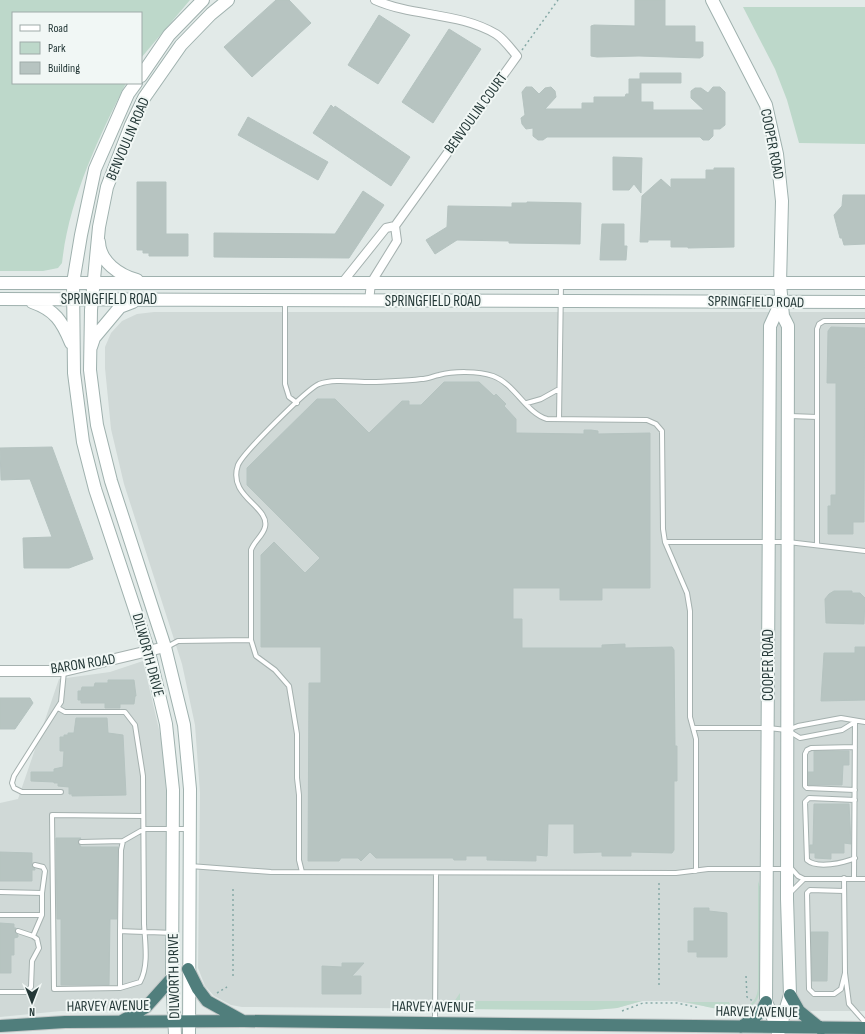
<svg xmlns="http://www.w3.org/2000/svg" width="865" height="1034" font-family="'Sofia Sans Condensed',sans-serif">
<style>
.built{fill:#d0d9d7}
.green{fill:#bdd8ca}
.building{fill:#b7c4c1;stroke:#b5c3c0}
.lines{fill:none;stroke-linecap:round;stroke-linejoin:round}
.service-casing{stroke:#a5b1af;stroke-width:6}
.minor-casing{stroke:#a5b1af;stroke-width:10}
.tertiary-casing{stroke:#a5b1af;stroke-width:12}
.secondary-casing{stroke:#9fb1ae;stroke-width:14}
.trunk-casing{stroke:#c2c7c7;stroke-width:14}
.path{stroke:#86a9a6;stroke-width:1.5;stroke-dasharray:2 3;stroke-linecap:butt}
.service{stroke:#fff;stroke-width:4}
.minor{stroke:#fff;stroke-width:8}
.tertiary{stroke:#fff;stroke-width:10}
.secondary{stroke:#fff;stroke-width:12}
.trunk{stroke:#507e7c;stroke-width:12}
.labels{text-anchor:middle;dominant-baseline:central;stroke-width:4;stroke-linejoin:round;paint-order:stroke}
.street-label{font-size:15px;fill:#243837;stroke:#f1f7f5}
</style>
<rect width="100%" height="100%" fill="#e2eae8"/>
<!-- built -->
<path class="built" d="M154,312H865V1011H734L674,1001H642L617,1008L593,1010L242,1007L231,1005L214,996L205,986L198,968L200,793L195,725L182,664L124,484L111,429L105,368V347L111,333L122,321L137,314Z
M143,661L164,751L168,832L167,980L146,1004L124,1011H61L0,1017V803L18,799L59,679L110,672Z"/>
<!-- green -->
<path class="green" d="M0,0H190L141,58V13H13V83H126C98,139 69,199 62,263L58,268L43,271H0Z
M743,7H865V144L799,143L787,100L775,69Z
M758,881L761,890L760,988C758,1025 708,1006 685,1002H729L731,1007C745,1010 756,1005 758,989Z
M460,993V1001H642L617,1008L593,1010L452,1009L451,1006Z"/>
<!-- building -->
<path class="building" d="M276,0H289L311,23L252,77L224,47Z
M635,0H665V26H695V42H703V56L700,58L639,56L597,57L591,56V26L594,25L635,26Z
M379,15L410,35L378,84L348,65Z
M449,29L481,49L433,123L402,102Z
M640,73H681V83H641V102H653V110H704L691,98V91L695,88H701L708,93L713,87H720L725,92V125L720,129H713V136L709,140H703L700,137H547L543,140H538L533,136V128L526,129L522,124L521,118L525,115L522,92L526,87H532L539,94L545,88L551,87L555,91L556,97L545,109H582V103H594V97H625L626,94H629V79H640Z
M331,105L334,108L335,106L410,157L391,186L313,133Z
M248,117L328,162L318,180L238,135Z
M613,157L642,158L641,193L634,184L629,190H613Z
M714,168H734V247L688,248V247H671V240H648V242H640L642,196L661,179L671,188V179H706V170H714Z
M137,182H166V234H188V256H149V253H143V250H137Z
M363,191L384,205L349,258L214,257V233L335,234Z
M843,195H865V244L844,245L842,238H840L834,215L842,206Z
M527,202L581,203L580,244L509,243V241L457,240L435,254L426,240L447,227L448,206L512,207V203H527Z
M602,224H624V246H627L626,260H600Z
M831,327L865,328L864,522H853V534H828V506H831V495H836V383H827L828,331Z
M444,382H479L494,396L496,394L506,404L504,406L516,419V433L584,434V430H591L598,431V434L650,433V588H602V600H560V588H513V619H522V648H602V645L625,644V648L672,647L674,650L675,746H677V781H674V850L672,853L631,852V856H602V852L574,853V824H548L547,856L536,855V861L487,860V856H466V860H454L453,858H376L370,852L361,861L358,858H341L339,861H308L309,683H321V647H261V555L274,542L305,573L320,558L247,485V468L317,399H335L369,433L402,401H409V405H421Z
M52,447L93,559L69,568H24L23,538L52,537L30,479L1,480L0,448Z
M834,591H852V593H860L865,598L864,624L826,623L825,599L829,594Z
M855,647H865V700L821,701L824,653H855Z
M108,680H134L136,696H135L134,704H120V708H105V703H81V700H78V691H81L82,687H94L95,683H108Z
M0,698H30L33,703L15,729H0Z
M76,718H107L108,733L123,735L126,795L72,796V794H69V787L58,786V783H54V782L31,781V772H54V769L63,767L64,751H60V737H64V735H68V733H74Z
M814,751H849V765H843L842,785H808V772H814Z
M814,804H849L851,844L844,843V853H831V859L815,858V853H810V845H813Z
M56,838H81L78,842L81,847H118L117,919H110L109,985H61V919H57Z
M0,852L32,853V866L35,869V870H32V881H0Z
M694,908H709V911L727,913V957H697V952H688V941H694Z
M0,923L14,924V928H16L15,932L18,935V937L14,938V955H11V973H0Z
M811,932H828L827,981H812Z
M342,963H364L352,976H361V994H322V966L342,967Z"/>
<g class="lines">
<defs>
<path id="service" d="M285,302V384L289,397L297,403
M527,403L541,399L559,389
M790,416L817,417
M559,419L561,284
M665,542H788L865,551
M817,545V329L819,324L824,321H865
M167,647L178,641L251,640
M58,708L65,712H125L135,725L143,776L144,924C145,942 149,966 140,982L120,988V931C137,932 155,932 172,933
M693,728H768L787,730L800,738L842,730L855,722
M790,729L798,726L841,718L865,722
M855,790L807,788L805,786V754L807,750L811,748L855,747
M61,792H22L14,788L12,783L14,776L61,702L64,671
M81,842L123,841L144,829H188
M855,858C844,863 817,869 807,860L805,802L809,798L855,800
M190,866L271,872L676,873L708,869H785
M790,867L798,876L804,879H865
M302,872L299,860V795L297,778V734L289,686L275,670L256,656L251,640V550C254,541 263,536 265,527C270,506 227,497 238,465C243,453 307,389 319,384C336,378 358,383 376,382C391,381 407,381 421,379C428,379 433,376 439,375C454,371 478,371 493,376C515,384 526,413 547,419L647,420L656,424L662,431L663,529L665,542L687,593L690,611V717L696,739V871
M844,878L845,973L849,1004L865,1022
M854,879L855,722
M844,891L810,890L807,893L809,989L814,994H834L841,989L845,973
M0,892L42,893
M790,893L804,879
M0,915H42
M18,931L33,936
M120,931L121,850L123,841
M120,988L54,989L52,815L143,816
M0,992H26L31,987L32,961L39,948L37,939L33,936L42,915V893L45,871L43,867L35,865
M435,1022L436,873"/>
<path id="minor" d="M342,283L386,228L395,226L517,56C511,49 504,39 496,34C459,12 413,17 375,0
M369,301L371,283L397,241L395,226"/>
<path id="tertiary" d="M0,671H64L165,647"/>
<path id="secondary" d="M712,0L766,105L777,154L782,201L780,284L783,316L788,326L787,899L790,995L778,1034
M141,76L169,35L203,0
M136,83L128,94L95,169L81,235L73,283L74,373L83,442L95,489L149,652L166,724L173,790L172,978L175,1034
M99,242C100,262 119,275 137,280
M0,283H865
M0,299L865,302
M32,302C55,310 62,321 71,343
M91,347L94,338L120,307L133,302
M778,1029L766,1002L770,326L781,302
M189,1034L190,789L184,725L165,647L111,481L97,425L90,370L91,310L99,227L107,187L131,125L144,98L181,45L211,14L228,0"/>
<path id="trunk" d="M188,969L198,989L207,1001L243,1021
M790,995L799,1011L821,1029
M122,1021L146,1007L172,978
M0,1026L65,1022L244,1021L865,1028
M741,1027C751,1020 762,1014 766,1002"/>
</defs>
<!-- service casing -->
<use href="#service" class="service-casing"/>
<!-- minor casing -->
<use href="#minor" class="minor-casing"/>
<!-- tertiary casing -->
<use href="#tertiary" class="tertiary-casing"/>
<!-- secondary casing -->
<use href="#secondary" class="secondary-casing"/>
<!-- trunk casing -->
<use href="#trunk" class="trunk-casing"/>
<!-- path -->
<path class="path" d="M522,50L558,0
M233,976V889
M746,976L747,997L754,1002
M659,985V880
M217,993L227,987
M622,1011L643,1003H677L700,1008"/>
<!-- service -->
<use href="#service" class="service"/>
<!-- minor -->
<use href="#minor" class="minor"/>
<!-- tertiary -->
<use href="#tertiary" class="tertiary"/>
<!-- secondary -->
<use href="#secondary" class="secondary"/>
<!-- trunk -->
<use href="#trunk" class="trunk"/>
</g>
<g class="labels">
<!-- street labels -->
<g class="street-label">
<text transform="translate(476 113) rotate(-54)">BENVOULIN COURT</text>
<text transform="translate(128 139) rotate(-67)">BENVOULIN ROAD</text>
<text transform="translate(772 144) rotate(79)">COOPER ROAD</text>
<text x="109" y="299">SPRINGFIELD ROAD</text>
<text x="433" y="301">SPRINGFIELD ROAD</text>
<text transform="translate(756 302) rotate(1)">SPRINGFIELD ROAD</text>
<text transform="translate(148 655) rotate(75)">DILWORTH DRIVE</text>
<text transform="translate(83 664) rotate(-9)">BARON ROAD</text>
<text transform="translate(768 665) rotate(-90)">COOPER ROAD</text>
<text transform="translate(174 976) rotate(-91)">DILWORTH DRIVE</text>
<text transform="translate(108 1006) rotate(-1)">HARVEY AVENUE</text>
<text transform="translate(433 1007) rotate(1)">HARVEY AVENUE</text>
<text transform="translate(757 1012) rotate(1)">HARVEY AVENUE</text>
</g>
</g>
<!-- legend -->
<rect x="12" y="12" width="130" height="72" fill="#f1f7f5" stroke="#9faba9"/>
<rect x="20" y="25" width="20" height="6" fill="#ffffff" stroke="#9faba9"/>
<text x="48" y="32" font-size="12" fill="#243837">Road</text>
<rect x="20" y="42" width="20" height="12" fill="#bdd8ca" stroke="#9faba9"/>
<text x="48" y="52" font-size="12" fill="#243837">Park</text>
<rect x="20" y="62" width="20" height="12" fill="#b7c4c1" stroke="#9faba9"/>
<text x="48" y="72" font-size="12" fill="#243837">Building</text>
<!-- north arrow -->
<g transform="translate(32 1002) rotate(180)" stroke="#f1f7f5" stroke-width="3" paint-order="stroke">
<path d="M0-3L7 15L0 10L-7 15Z" fill="#243837"/>
<text y="-6" font-size="11" font-weight="bold" text-anchor="middle" fill="#243837">N</text>
</g>
</svg>
